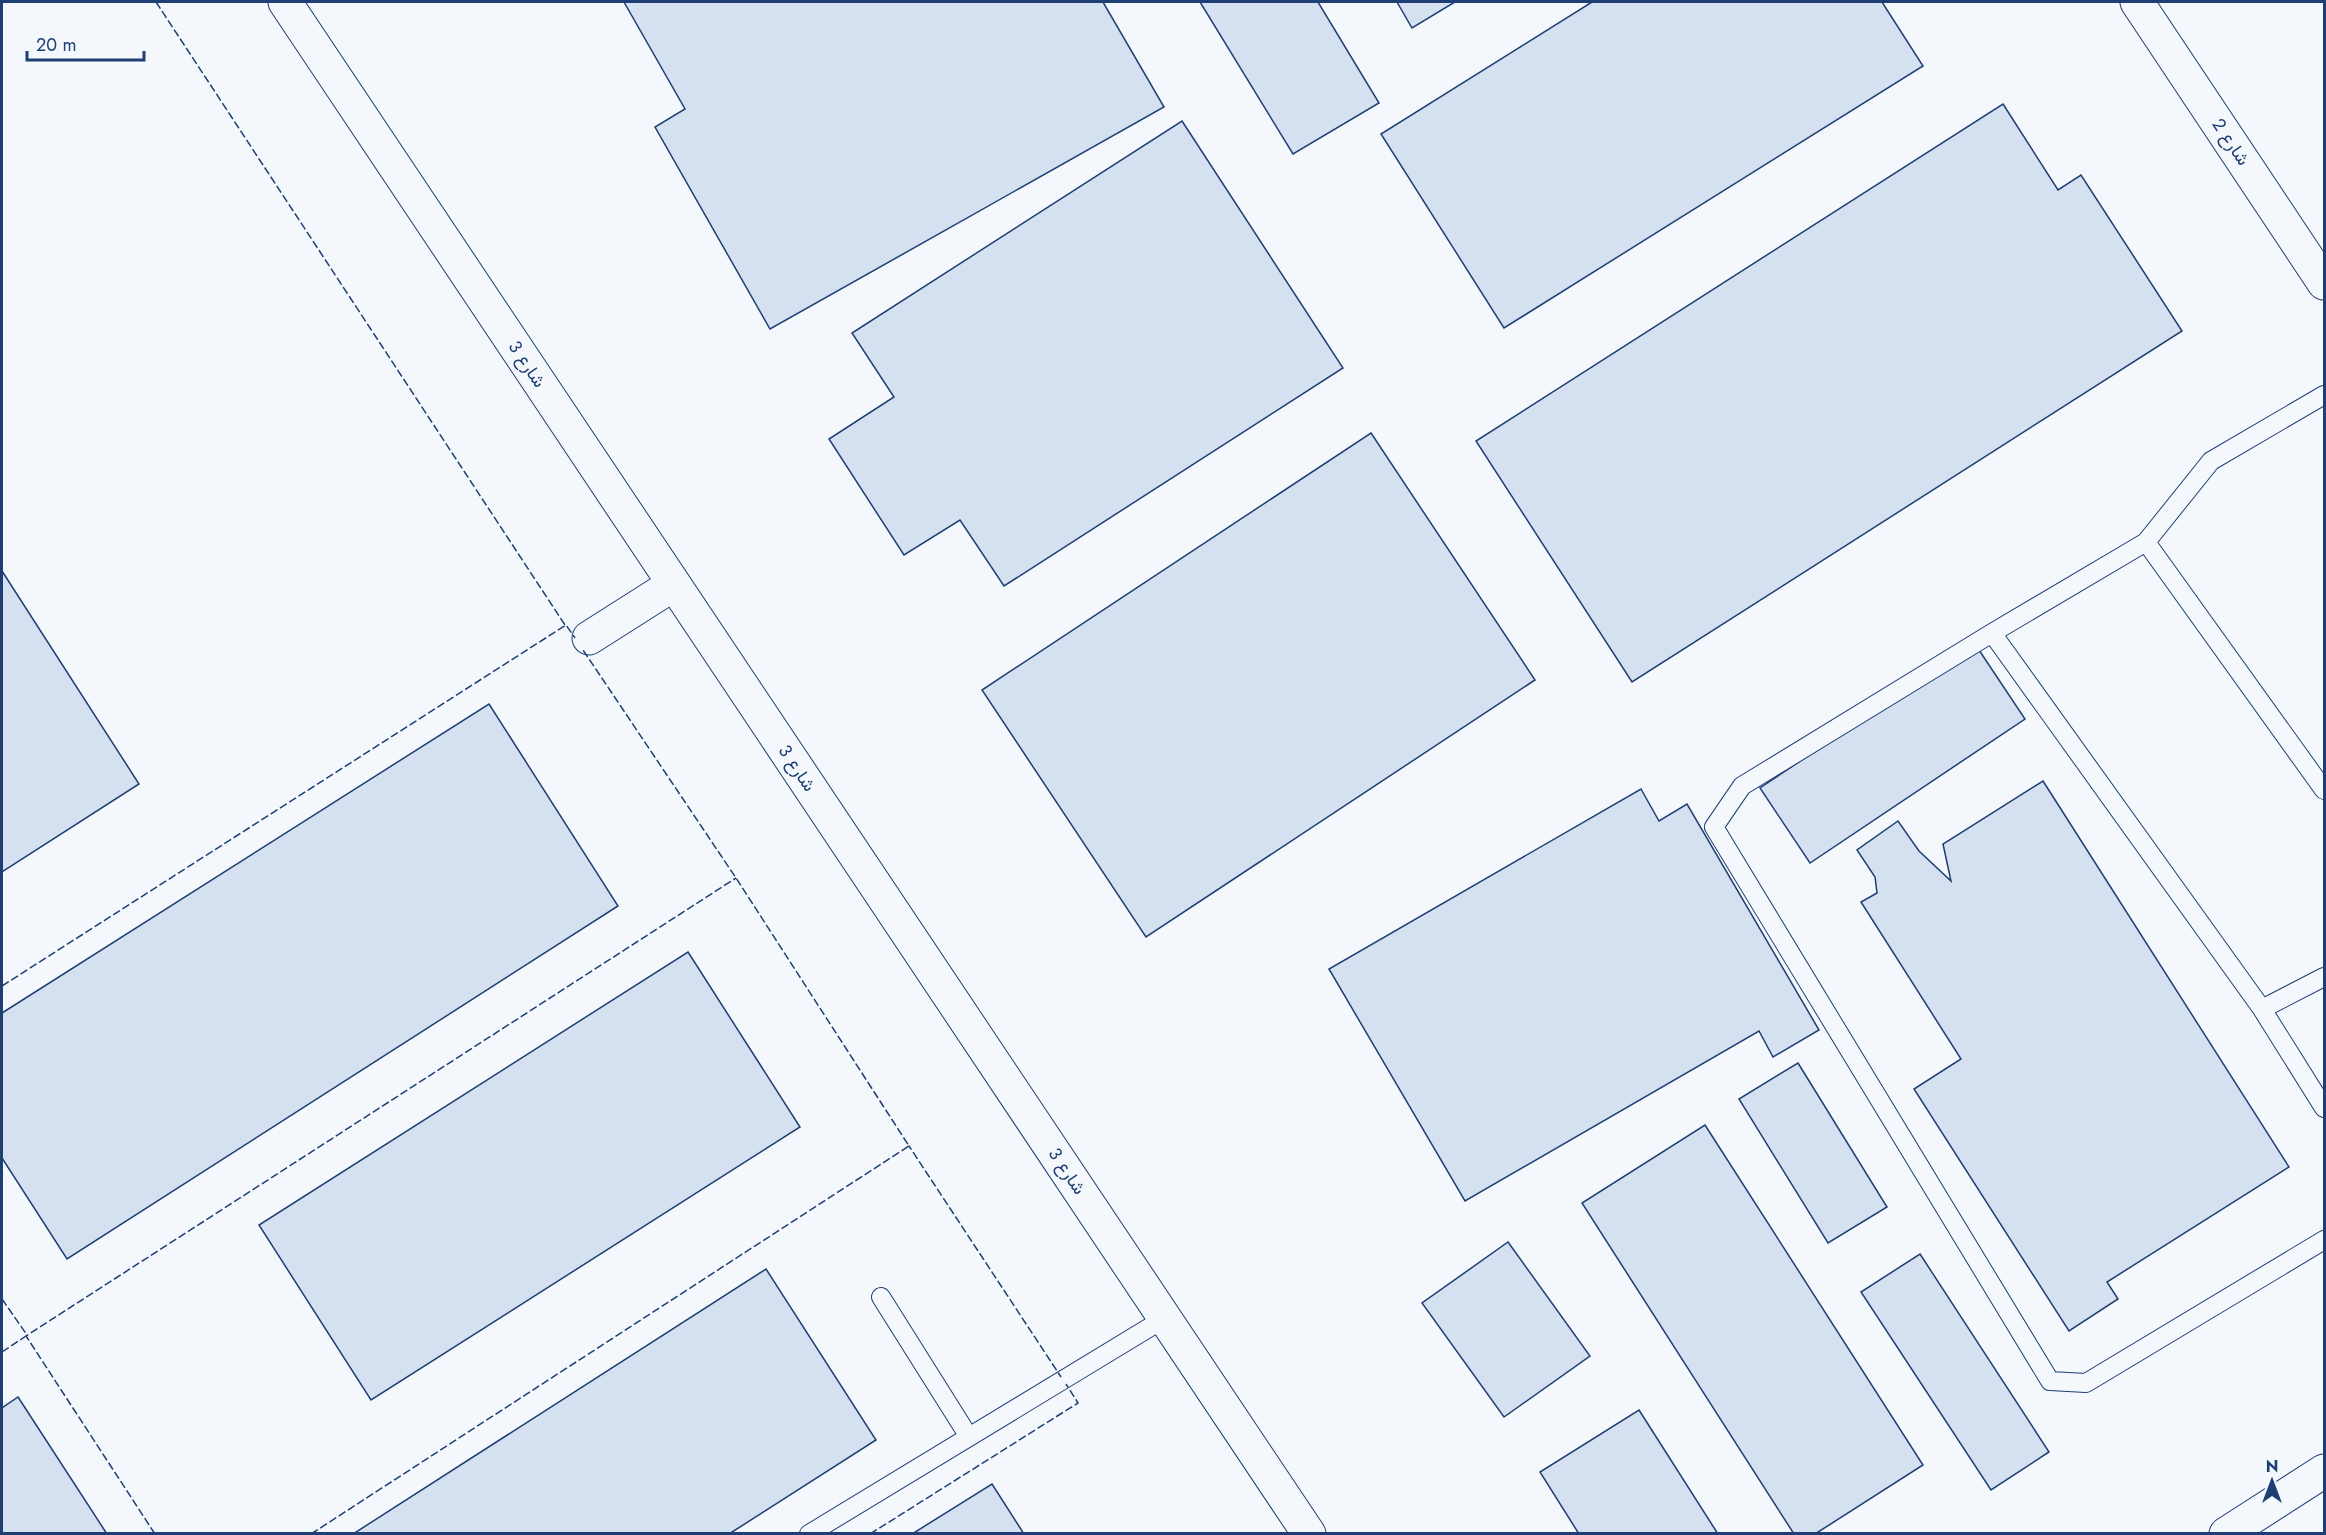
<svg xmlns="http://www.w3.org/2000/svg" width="2326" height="1535" font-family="Jost,Vazirmatn,sans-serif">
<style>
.building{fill:#d5e0f0;stroke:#1d3f73;stroke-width:1.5}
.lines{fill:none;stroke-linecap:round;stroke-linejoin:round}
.lane-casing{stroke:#1d3f73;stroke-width:20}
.street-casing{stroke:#1d3f73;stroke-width:35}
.lane{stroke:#f4f7fb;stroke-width:18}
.street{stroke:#f4f7fb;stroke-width:33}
.fence{stroke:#1d3f73;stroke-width:1.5;stroke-dasharray:8 3;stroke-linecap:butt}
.labels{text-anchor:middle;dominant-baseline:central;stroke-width:4.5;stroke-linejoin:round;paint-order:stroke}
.street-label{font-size:18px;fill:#1d3f73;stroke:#f4f7fb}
</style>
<rect width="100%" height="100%" fill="#f4f7fb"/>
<!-- building -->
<path class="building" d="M624,2H1103L1164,107L770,329L655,127L685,109Z
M1200,2H1318L1379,103L1293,154Z
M1397,2H1455L1412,28Z
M1592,2H1882L1923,66L1504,328L1381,134Z
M2003,104L2058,190L2081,175L2182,331L1632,682L1476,441Z
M1182,121L1343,368L1004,586L960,520L904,555L829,439L894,397L852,333Z
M1371,433L1535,680L1146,937L982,690Z
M2,571L139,784L2,872Z
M1975,644L2025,719L1810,863L1760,788Z
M489,704L618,906L67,1259L2,1158V1013Z
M2043,781L2289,1167L2107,1282L2118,1299L2069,1331L1914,1089L1961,1059L1861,902L1877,893L1875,877L1857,850L1898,821L1919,851L1951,881L1943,844Z
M1641,789L1659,821L1687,804L1819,1030L1773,1057L1759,1031L1465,1201L1329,969Z
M688,952L800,1127L371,1400L259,1225Z
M1798,1063L1887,1207L1828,1243L1739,1099Z
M1705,1125L1923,1465L1815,1534H1794L1582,1203Z
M1508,1242L1590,1356L1504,1417L1422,1303Z
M1920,1254L2049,1452L1991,1490L1861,1292Z
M766,1269L876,1440L729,1534H353Z
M18,1397L107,1534H2V1408Z
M1639,1410L1718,1534H1579L1540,1472Z
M992,1484L1024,1534H912Z"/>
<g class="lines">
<defs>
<path id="lane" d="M2324,395L2211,461L2146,542L1992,633L1742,786L1714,827L2050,1381L2086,1383L2324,1240
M2146,542L2324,790
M1992,633L2262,1009L2324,1108
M2262,1009L2324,977
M881,1297L969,1437
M809,1534L1165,1318"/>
<path id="street" d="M285,2L1309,1534
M2137,2L2324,283
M589,638L674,584
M2226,1534L2324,1471"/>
</defs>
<!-- lane casing -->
<use href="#lane" class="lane-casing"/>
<!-- street casing -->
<use href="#street" class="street-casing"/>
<!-- lane -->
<use href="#lane" class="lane"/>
<!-- street -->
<use href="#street" class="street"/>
<!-- fence -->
<path class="fence" d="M156,2L565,625
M2,986L566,625L575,638
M906,1148L909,1146L1061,1377
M2,1299L27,1335
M2,1352L26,1336L27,1337
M155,1534L26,1336L736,878
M311,1534L909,1146L736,878L583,650
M870,1534L1078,1403L1066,1384"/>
</g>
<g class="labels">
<!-- street labels -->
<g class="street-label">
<text transform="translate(2231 142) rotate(56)">شارع 2</text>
<text transform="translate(527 364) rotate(56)">شارع 3</text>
<text transform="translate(797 768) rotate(56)">شارع 3</text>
<text transform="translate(1067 1171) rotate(56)">شارع 3</text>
</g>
</g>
<!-- border -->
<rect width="2326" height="1535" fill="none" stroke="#1d3f73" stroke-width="6"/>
<!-- north arrow -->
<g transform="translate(2272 1481)" stroke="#f4f7fb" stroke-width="4.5" paint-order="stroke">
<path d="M0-4.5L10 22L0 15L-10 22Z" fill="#1d3f73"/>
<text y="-9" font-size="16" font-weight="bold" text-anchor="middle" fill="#1d3f73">N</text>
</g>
<!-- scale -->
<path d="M27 51v9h117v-9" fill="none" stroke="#1d3f73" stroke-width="3"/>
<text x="36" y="51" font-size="18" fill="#1d3f73" stroke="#f4f7fb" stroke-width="4.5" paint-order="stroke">20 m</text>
</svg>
